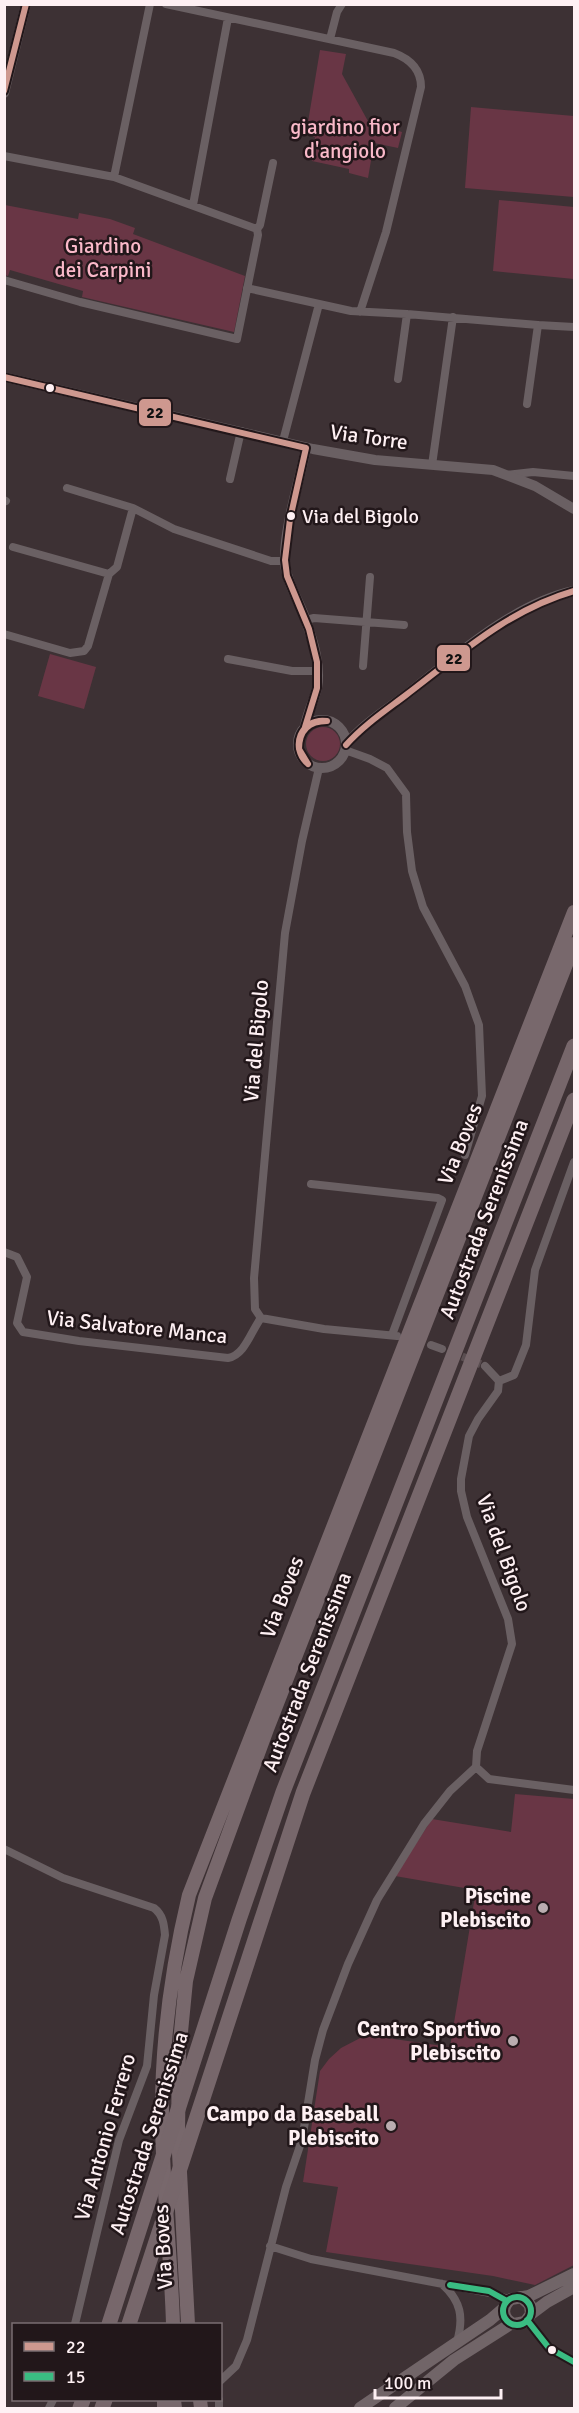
<svg xmlns="http://www.w3.org/2000/svg" width="579" height="2413" font-family="Signika,sans-serif">
<style>
.green{fill:#693645}
.lines{fill:none;stroke-linecap:round;stroke-linejoin:round}
.minor-tunnel{stroke:#5a4e51;stroke-width:8;stroke-dasharray:8 4;stroke-linecap:butt}
.minor{stroke:#6a6063;stroke-width:8}
.tertiary{stroke:#6a6063;stroke-width:10}
.secondary{stroke:#716568;stroke-width:12}
.trunk{stroke:#78686c;stroke-width:14}
.motorway{stroke:#77676b;stroke-width:15}
.bus-1-casing{stroke:#22171a;stroke-width:10}
.bus-2-casing{stroke:#22171a;stroke-width:10}
.bus-1{stroke:#ce988f;stroke-width:6}
.bus-2{stroke:#3abc82;stroke-width:6}
.bus-dot{fill:#fef0f3;stroke:#22171a;stroke-width:2}
.poi-dot{fill:#baadb0;stroke:#22171a;stroke-width:2}
.labels{text-anchor:middle;dominant-baseline:central;stroke-width:5;stroke-linejoin:round;paint-order:stroke}
.bus-label{font-size:20px;fill:#fef0f3;stroke:#22171a;text-anchor:start}
.park-label{font-size:21px;fill:#fab9c9;stroke:#22171a}
.street-label{font-size:21px;fill:#fef0f3;stroke:#22171a}
.poi-label{font-size:21px;font-weight:bold;fill:#fef0f3;stroke:#22171a;text-anchor:end}
.line-badge{stroke:#22171a;stroke-width:2}
.pale-badge-label{font-size:16px;text-anchor:middle;font-weight:bold;fill:#111}
</style>
<rect width="100%" height="100%" fill="#3d3134"/>
<!-- green -->
<path class="green" d="M320,50L346,54L342,74L369,123L402,132L398,148L374,143L368,178L349,173V169L312,161L315,137L306,134Z
M471,107L574,116V197L465,188Z
M499,200L574,207V279L493,271Z
M5,205L78,219L79,213L110,219L135,228L133,234L245,276L234,332L82,297L83,291L10,270L8,276L5,275Z
M50,654L96,667L84,709L38,696Z
M306 744a17 17 0 1 1 34 0a17 17 0 1 1-34 0Z
M515,1794L574,1799V2265L535,2285L493,2276L326,2252L338,2187L303,2182L320,2071L329,2059L341,2048L366,2035L450,2047L476,1890L395,1876L432,1819L511,1832Z"/>
<g class="lines">
<!-- minor-tunnel -->
<path class="minor-tunnel" d="M451,1352L485,1366"/>
<!-- minor -->
<path class="minor" d="M166,4L394,53C410,59 421,70 421,87L386,232L360,312
M330,39L337,12L342,4
M4,156L114,177L257,229
M114,177L150,4
M193,205L228,18
M4,280L80,302L237,339L258,235L257,229L260,225L273,163
M247,288L351,311L407,314L538,325L527,404
M538,325L574,327
M398,379L407,314
M283,441L319,304
M432,465L453,317
M506,475L533,472L574,476
M230,479L241,431
M67,488L133,508L174,529L271,561H285
M4,500L6,501
M13,547L109,574
M306,620L314,618L404,625
M4,634L70,653L84,651L88,646L109,574L117,567L133,508
M228,659L292,671H317
M363,666L370,577
M345,750L370,759L387,768L406,794L407,832L412,871L423,907L465,986L479,1025L482,1096L465,1155
M311,1184L438,1198L442,1200L392,1335
M4,1252L17,1257L27,1277L17,1323L23,1332L79,1341L228,1358C245,1355 251,1331 261,1318
M261,1318L255,1309L254,1278L285,933L302,841L319,768
M261,1318L324,1329L397,1336
M431,1345L442,1349
M485,1366L499,1381L498,1391L478,1419L469,1436L461,1479V1491L467,1517L508,1619L512,1644L477,1751L476,1767L489,1779L574,1790
M499,1381L514,1375L526,1345L535,1270L574,1162
M4,1849L63,1878L154,1908C163,1915 164,1924 165,1935L154,1995L147,2066L119,2140L75,2324
M270,2246L311,2259L490,2293L505,2298L507,2301
M442,2284C461,2301 464,2317 457,2342
M527,2320L549,2348L574,2362
M220,2381L236,2366L247,2340L286,2187L302,2140L315,2060L323,2030L348,1964L377,1900L424,1824L450,1791L476,1767
M49,2408L53,2400
M219,2408V2400"/>
<!-- tertiary -->
<path class="tertiary" d="M4,93L26,4
M4,377L313,449L375,460L493,470L535,486L574,509
M298 744a24 24 0 1 1 48 0a24 24 0 1 1-48 0Z
M305,727C307,714 314,701 317,688C321,666 313,641 306,621C300,602 285,581 285,560C284,529 300,479 306,448
M346,745C362,725 386,710 406,695C455,657 513,604 574,591"/>
<!-- secondary -->
<path class="secondary" d="M521,2297L530,2305L531,2314L525,2322L514,2324C502,2319 501,2307 511,2299L529,2296L574,2274
M531,2314L547,2302L574,2287
M360,2408L490,2320L504,2308
M395,2408L454,2360L512,2323"/>
<!-- trunk -->
<path class="trunk" d="M173,2324C171,2257 163,2190 162,2123C161,2046 171,1970 189,1895L574,912
M188,2324L178,2134L179,2052L186,1981L205,1898L267,1729L574,944
M174,2400L175,2408
M200,2400L201,2408
M164,2408V2400"/>
<!-- motorway -->
<path class="motorway" d="M109,2324L239,1920L283,1792L574,1046
M129,2324L303,1793L574,1100
M80,2408L83,2400
M102,2408L105,2400"/>
<defs>
<path id="bus-1" d="M4,91L26,4
M4,377L306,448
M305,727L317,688V662L309,629L287,576L285,560L290,519L306,448
M346,745C364,725 385,711 406,695C460,654 508,610 574,591
M308,764C289,748 301,717 327,721
M308,764L299,749C299,731 309,721 327,721"/>
<path id="bus-2" d="M450,2285L489,2291L507,2301
M503 2311a14 14 0 1 1 28 0a14 14 0 1 1-28 0Z
M527,2320L549,2348L574,2362"/>
</defs>
<!-- bus-1 casing -->
<use href="#bus-1" class="bus-1-casing"/>
<!-- bus-2 casing -->
<use href="#bus-2" class="bus-2-casing"/>
<!-- bus-1 -->
<use href="#bus-1" class="bus-1"/>
<!-- bus-2 -->
<use href="#bus-2" class="bus-2"/>
</g>
<!-- markers -->
<g class="bus-dot">
<circle cx="50" cy="388" r="5"/>
<circle cx="291" cy="516" r="5"/>
<circle cx="552" cy="2350" r="5"/>
</g>
<g class="poi-dot">
<circle cx="543" cy="1908" r="6"/>
<circle cx="513" cy="2041" r="6"/>
<circle cx="391" cy="2126" r="6"/>
</g>
<g class="labels">
<!-- bus labels -->
<g class="bus-label">
<text x="302" y="516">Via del Bigolo</text>
</g>
<!-- park labels -->
<g class="park-label">
<text x="345" y="127">giardino fior<tspan x="345" dy="24">d'angiolo</tspan></text>
<text x="103" y="246">Giardino<tspan x="103" dy="24">dei Carpini</tspan></text>
</g>
<!-- street labels -->
<g class="street-label">
<text transform="translate(369 437) rotate(8)">Via Torre</text>
<text transform="translate(256 1041) rotate(-85)">Via del Bigolo</text>
<text transform="translate(460 1144) rotate(-68)">Via Boves</text>
<text transform="translate(484 1219) rotate(-69)">Autostrada Serenissima</text>
<text transform="translate(137 1327) rotate(6)">Via Salvatore Manca</text>
<text transform="translate(504 1553) rotate(70)">Via del Bigolo</text>
<text transform="translate(282 1597) rotate(-69)">Via Boves</text>
<text transform="translate(307 1672) rotate(-69)">Autostrada Serenissima</text>
<text transform="translate(149 2133) rotate(-72)">Autostrada Serenissima</text>
<text transform="translate(105 2137) rotate(-74)">Via Antonio Ferrero</text>
<text transform="translate(163 2247) rotate(-93)">Via Boves</text>
</g>
<!-- poi labels -->
<g class="poi-label">
<text x="531" y="1896">Piscine<tspan x="531" dy="24">Plebiscito</tspan></text>
<text x="501" y="2029">Centro Sportivo<tspan x="501" dy="24">Plebiscito</tspan></text>
<text x="379" y="2114">Campo da Baseball<tspan x="379" dy="24">Plebiscito</tspan></text>
</g>
</g>
<g class="line-badge">
<rect x="138" y="398" width="34" height="29" rx="6" fill="#ce988f"/>
<rect x="436" y="644" width="35" height="28" rx="6" fill="#ce988f"/>
</g>
<g class="pale-badge-label">
<text x="155" y="418">22</text>
<text x="454" y="664">22</text>
</g>
<!-- border -->
<rect width="579" height="2413" fill="none" stroke="#fef0f3" stroke-width="12"/>
<!-- legend -->
<rect x="12" y="2323" width="210" height="78" fill="#22171a" stroke="#7a6e71" stroke-width="1.5"/>
<rect x="24" y="2342" width="30" height="9" fill="#ce988f" stroke="#7a6e71" stroke-width="1.5"/>
<text x="66" y="2353" font-size="18" fill="#fef0f3">22</text>
<rect x="24" y="2372" width="30" height="9" fill="#3abc82" stroke="#7a6e71" stroke-width="1.5"/>
<text x="66" y="2383" font-size="18" fill="#fef0f3">15</text>
<!-- scale -->
<path d="M375 2389v9h126v-9" fill="none" stroke="#fef0f3" stroke-width="3"/>
<text x="384" y="2389" font-size="18" fill="#fef0f3" stroke="#22171a" stroke-width="4.5" paint-order="stroke">100 m</text>
</svg>
